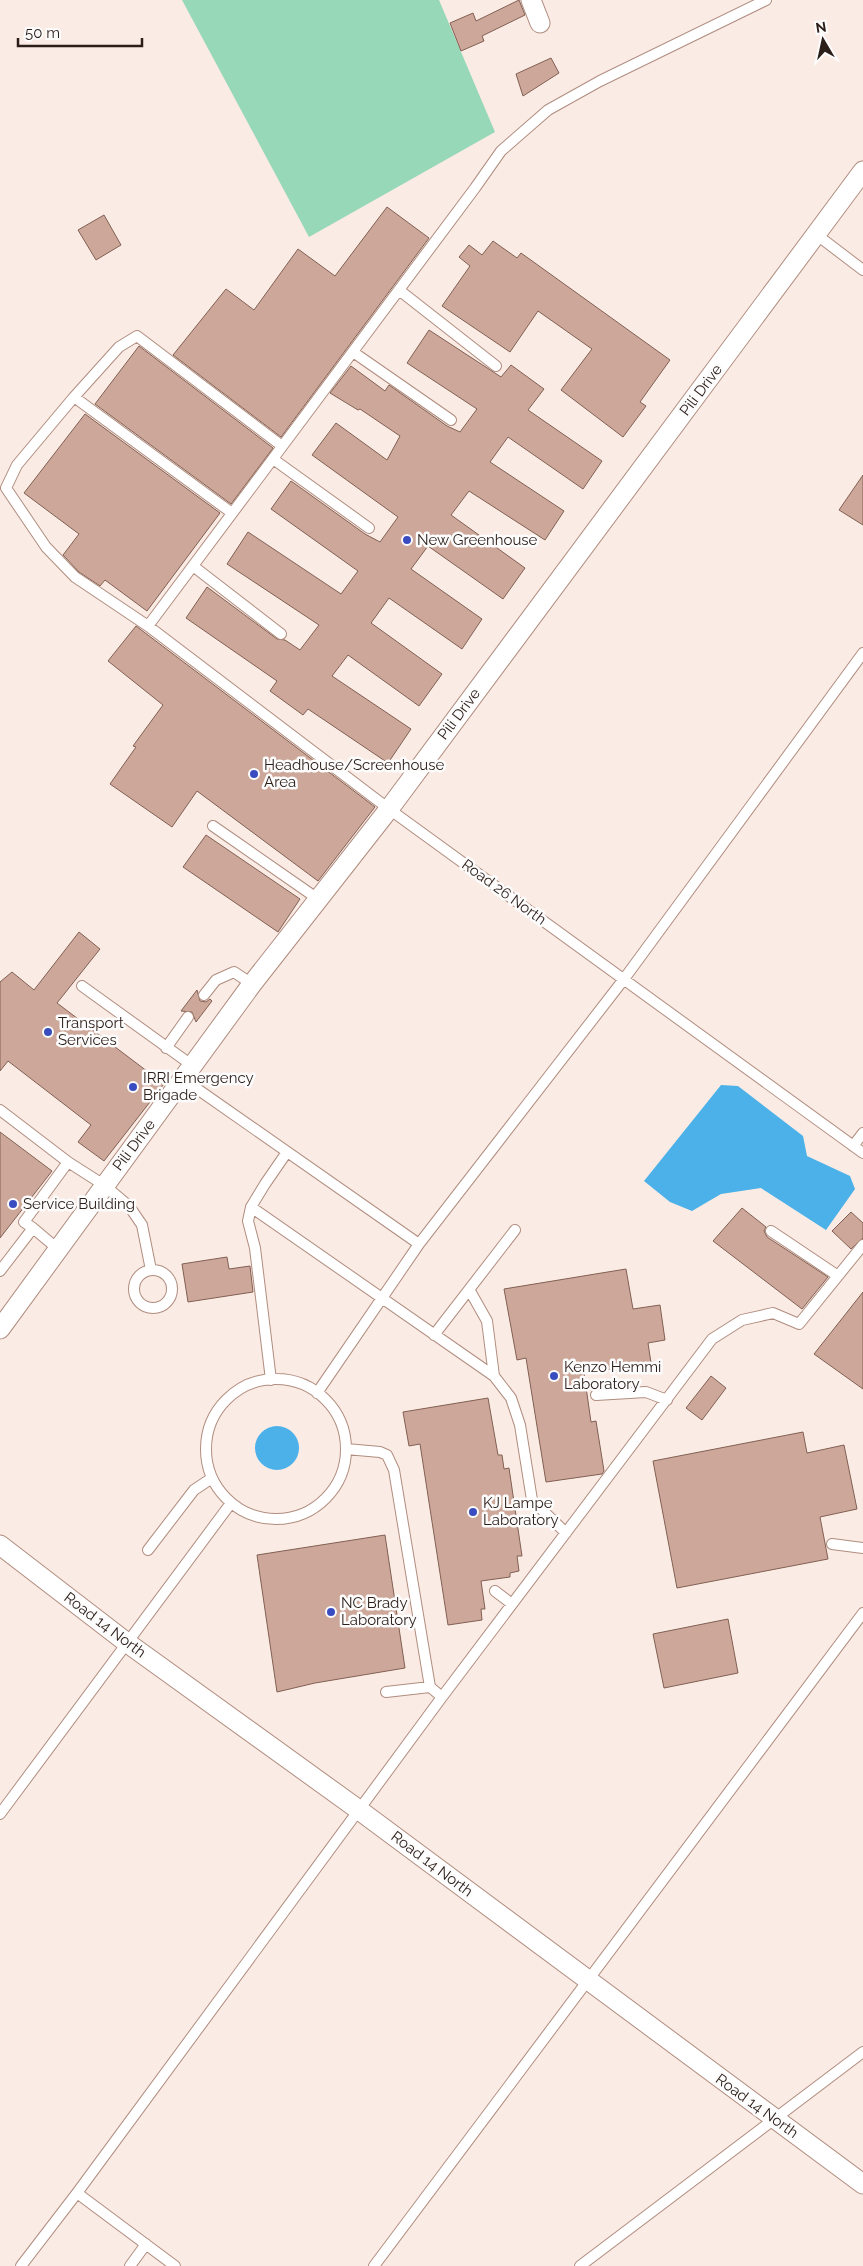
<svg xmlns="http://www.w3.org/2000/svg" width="863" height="2266" font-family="Raleway,sans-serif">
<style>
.green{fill:#97d8b9}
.water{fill:#4bb1e8}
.building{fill:#cda89a;stroke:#816053}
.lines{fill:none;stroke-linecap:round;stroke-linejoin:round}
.lane-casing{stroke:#b08d7f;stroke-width:12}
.street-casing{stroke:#b08d7f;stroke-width:21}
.lane{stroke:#fff;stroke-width:10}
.street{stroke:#fff;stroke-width:19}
.poi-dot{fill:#394dc0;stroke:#fcfcfc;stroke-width:2}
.labels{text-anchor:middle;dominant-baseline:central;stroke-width:5;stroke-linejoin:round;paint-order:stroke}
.street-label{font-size:15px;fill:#2b1d18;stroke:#fcfcfc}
.poi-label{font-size:15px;fill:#2b1d18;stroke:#fcfcfc;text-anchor:start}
</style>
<rect width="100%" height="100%" fill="#fbebe5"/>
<!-- green -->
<path class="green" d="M182,0H439L495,132L309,237Z"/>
<!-- water -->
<path class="water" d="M721,1085L738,1086L803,1136L807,1156L850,1176L855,1189L826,1230L761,1188L721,1194L692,1211L670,1202L644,1181Z
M255 1448a22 22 0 1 1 44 0a22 22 0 1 1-44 0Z"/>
<!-- building -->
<path class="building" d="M519,0L525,15L482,36L484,41L461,51L450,23L473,13L476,21Z
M551,58L559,73L523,96L516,74Z
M387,207L429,238L281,437L173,355L226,289L254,310L298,249L335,276Z
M104,215L121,245L96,260L78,230Z
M493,241L517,258L521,253L670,360L640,402L646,406L623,437L561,390L592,349L538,311L510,352L442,306L470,266L459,257L469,245L482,255Z
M429,330L501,377L511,365L544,389L528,410L602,461L583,489L508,437L490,462L564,511L545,540L469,491L451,515L525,568L503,599L428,546L411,569L482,619L462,649L389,598L371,623L442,674L419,706L348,655L332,676L411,729L388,763L308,709L303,715L270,691L277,681L186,618L207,587L277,639L285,640L300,650L319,625L227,564L248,532L341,594L358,571L271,509L291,481L365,534L380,542L398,517L312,455L336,423L387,460L400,436L360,409L358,410L330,393L351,366L385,391L389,385L447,426L460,432L477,409L407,363Z
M139,346L273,448L231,504L95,404Z
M85,414L220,513L147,611L105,580L100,586L79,572L63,555L79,534L24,493Z
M863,475V525L839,510Z
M136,626L375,807L318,881L197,791L172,827L110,784L136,747L133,746L163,705L108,661Z
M206,835L300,899L278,932L183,867Z
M79,932L100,949L57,1003L164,1084L104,1161L78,1142L91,1125L8,1061L0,1071V982L12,972L34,990Z
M197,990L200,1001L206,1002L210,999L212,1001L196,1022L192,1012L181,1011Z
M0,1132L52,1171L0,1238Z
M742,1208L766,1227L764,1231L767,1237L828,1277L802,1309L713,1241Z
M851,1212L863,1223V1238L851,1249L832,1231Z
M227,1257L229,1269L250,1266L253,1292L188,1302L182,1264Z
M626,1269L633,1309L660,1305L665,1340L648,1343L651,1363L584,1373L591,1422L596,1421L604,1471L602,1474L546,1482L526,1358L517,1360L504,1289Z
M863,1292V1389L814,1354Z
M711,1376L726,1388L702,1420L686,1408Z
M488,1398L498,1455H502L504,1469L509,1468L522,1556H517L519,1571L510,1573V1577L481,1581L485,1609H481L482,1620L448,1625L420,1444L409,1446L403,1412Z
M803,1432L807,1453L844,1445L857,1509L820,1517L828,1559L677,1588L653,1461Z
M385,1535L405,1668L315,1683L277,1692L257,1555Z
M728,1619L738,1673L664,1688L653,1634Z"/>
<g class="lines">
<defs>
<path id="lane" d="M817,235L863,270
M399,290L496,366
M353,352L451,420
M74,397L232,513
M282,446L137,336L119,347L74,397L17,465L6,488L46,547L75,577L148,626L475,188L501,151L548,110L600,81L766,0
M273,459L369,528
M193,566L281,634
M148,626L389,809L863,1153
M213,826L318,899
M82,986L193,1066
M204,995L216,980L234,972L252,984
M166,1048L188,1017
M183,1079L419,1244
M0,1110L68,1162L104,1185L129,1206L142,1225L151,1270
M853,1146L863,1133
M251,1207L494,1376L511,1398L520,1425L532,1500L566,1533
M33,1228L59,1250
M771,1231L838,1276
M134 1289a19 19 0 1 1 38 0a19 19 0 1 1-38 0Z
M0,1271L33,1228L24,1222L68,1162
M470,1291L487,1321L494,1376
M434,1335L515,1230
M206 1449a70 70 0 1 1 140 0a70 70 0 1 1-140 0Z
M271,1380L255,1248L248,1221L251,1207L265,1184L287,1152
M317,1393L419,1244L624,979L863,653
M596,1395L646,1392L667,1400
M346,1449L380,1452L387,1455L394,1470L430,1687L442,1697
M832,1544L863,1548
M148,1550L194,1490L212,1478
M495,1591L512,1604
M386,1692L430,1687
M0,1814L231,1503
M77,2193L175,2266
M21,2266L77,2193L442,1697L712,1339L742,1320L773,1313L799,1324L863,1245
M130,2266L146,2244
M374,2266L863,1613
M580,2266L863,2052"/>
<path id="street" d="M531,0L540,23
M0,1329L252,984L389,809L863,171
M0,1545L126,1642L359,1810L863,2184"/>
</defs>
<!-- lane casing -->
<use href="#lane" class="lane-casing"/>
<!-- street casing -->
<use href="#street" class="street-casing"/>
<!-- lane -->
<use href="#lane" class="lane"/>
<!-- street -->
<use href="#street" class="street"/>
</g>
<!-- markers -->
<g class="poi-dot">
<circle cx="407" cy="540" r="5"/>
<circle cx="254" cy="774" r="5"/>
<circle cx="48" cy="1032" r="5"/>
<circle cx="133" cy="1087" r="5"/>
<circle cx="13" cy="1204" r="5"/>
<circle cx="554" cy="1376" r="5"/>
<circle cx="473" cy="1512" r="5"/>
<circle cx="331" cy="1612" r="5"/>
</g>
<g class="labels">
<!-- street labels -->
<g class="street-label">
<text transform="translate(701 390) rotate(-53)">Pili Drive</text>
<text transform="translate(459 714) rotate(-53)">Pili Drive</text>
<text transform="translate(504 892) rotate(36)">Road 26 North</text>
<text transform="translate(134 1145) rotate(-53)">Pili Drive</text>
<text transform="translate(105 1625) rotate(37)">Road 14 North</text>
<text transform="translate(432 1864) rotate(37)">Road 14 North</text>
<text transform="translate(757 2106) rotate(36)">Road 14 North</text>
</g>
<!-- poi labels -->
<g class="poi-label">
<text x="417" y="540">New Greenhouse</text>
<text x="264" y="765">Headhouse/Screenhouse<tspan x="264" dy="17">Area</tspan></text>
<text x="58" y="1023">Transport<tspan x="58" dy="17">Services</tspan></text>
<text x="143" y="1078">IRRI Emergency<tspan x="143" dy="17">Brigade</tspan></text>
<text x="23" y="1204">Service Building</text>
<text x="564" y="1367">Kenzo Hemmi<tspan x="564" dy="17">Laboratory</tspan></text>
<text x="483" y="1503">KJ Lampe<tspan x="483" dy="17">Laboratory</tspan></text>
<text x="341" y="1603">NC Brady<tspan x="341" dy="17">Laboratory</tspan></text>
</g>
</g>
<!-- north arrow -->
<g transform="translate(823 40) rotate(351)" stroke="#fcfcfc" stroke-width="4" paint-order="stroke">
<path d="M0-4L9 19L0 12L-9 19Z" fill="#2b1d18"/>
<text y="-8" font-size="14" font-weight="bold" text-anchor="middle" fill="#2b1d18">N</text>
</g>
<!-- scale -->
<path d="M18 38v8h124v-8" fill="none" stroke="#2b1d18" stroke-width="2.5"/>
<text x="25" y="38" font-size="15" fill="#2b1d18" stroke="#fcfcfc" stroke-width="4" paint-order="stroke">50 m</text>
</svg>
